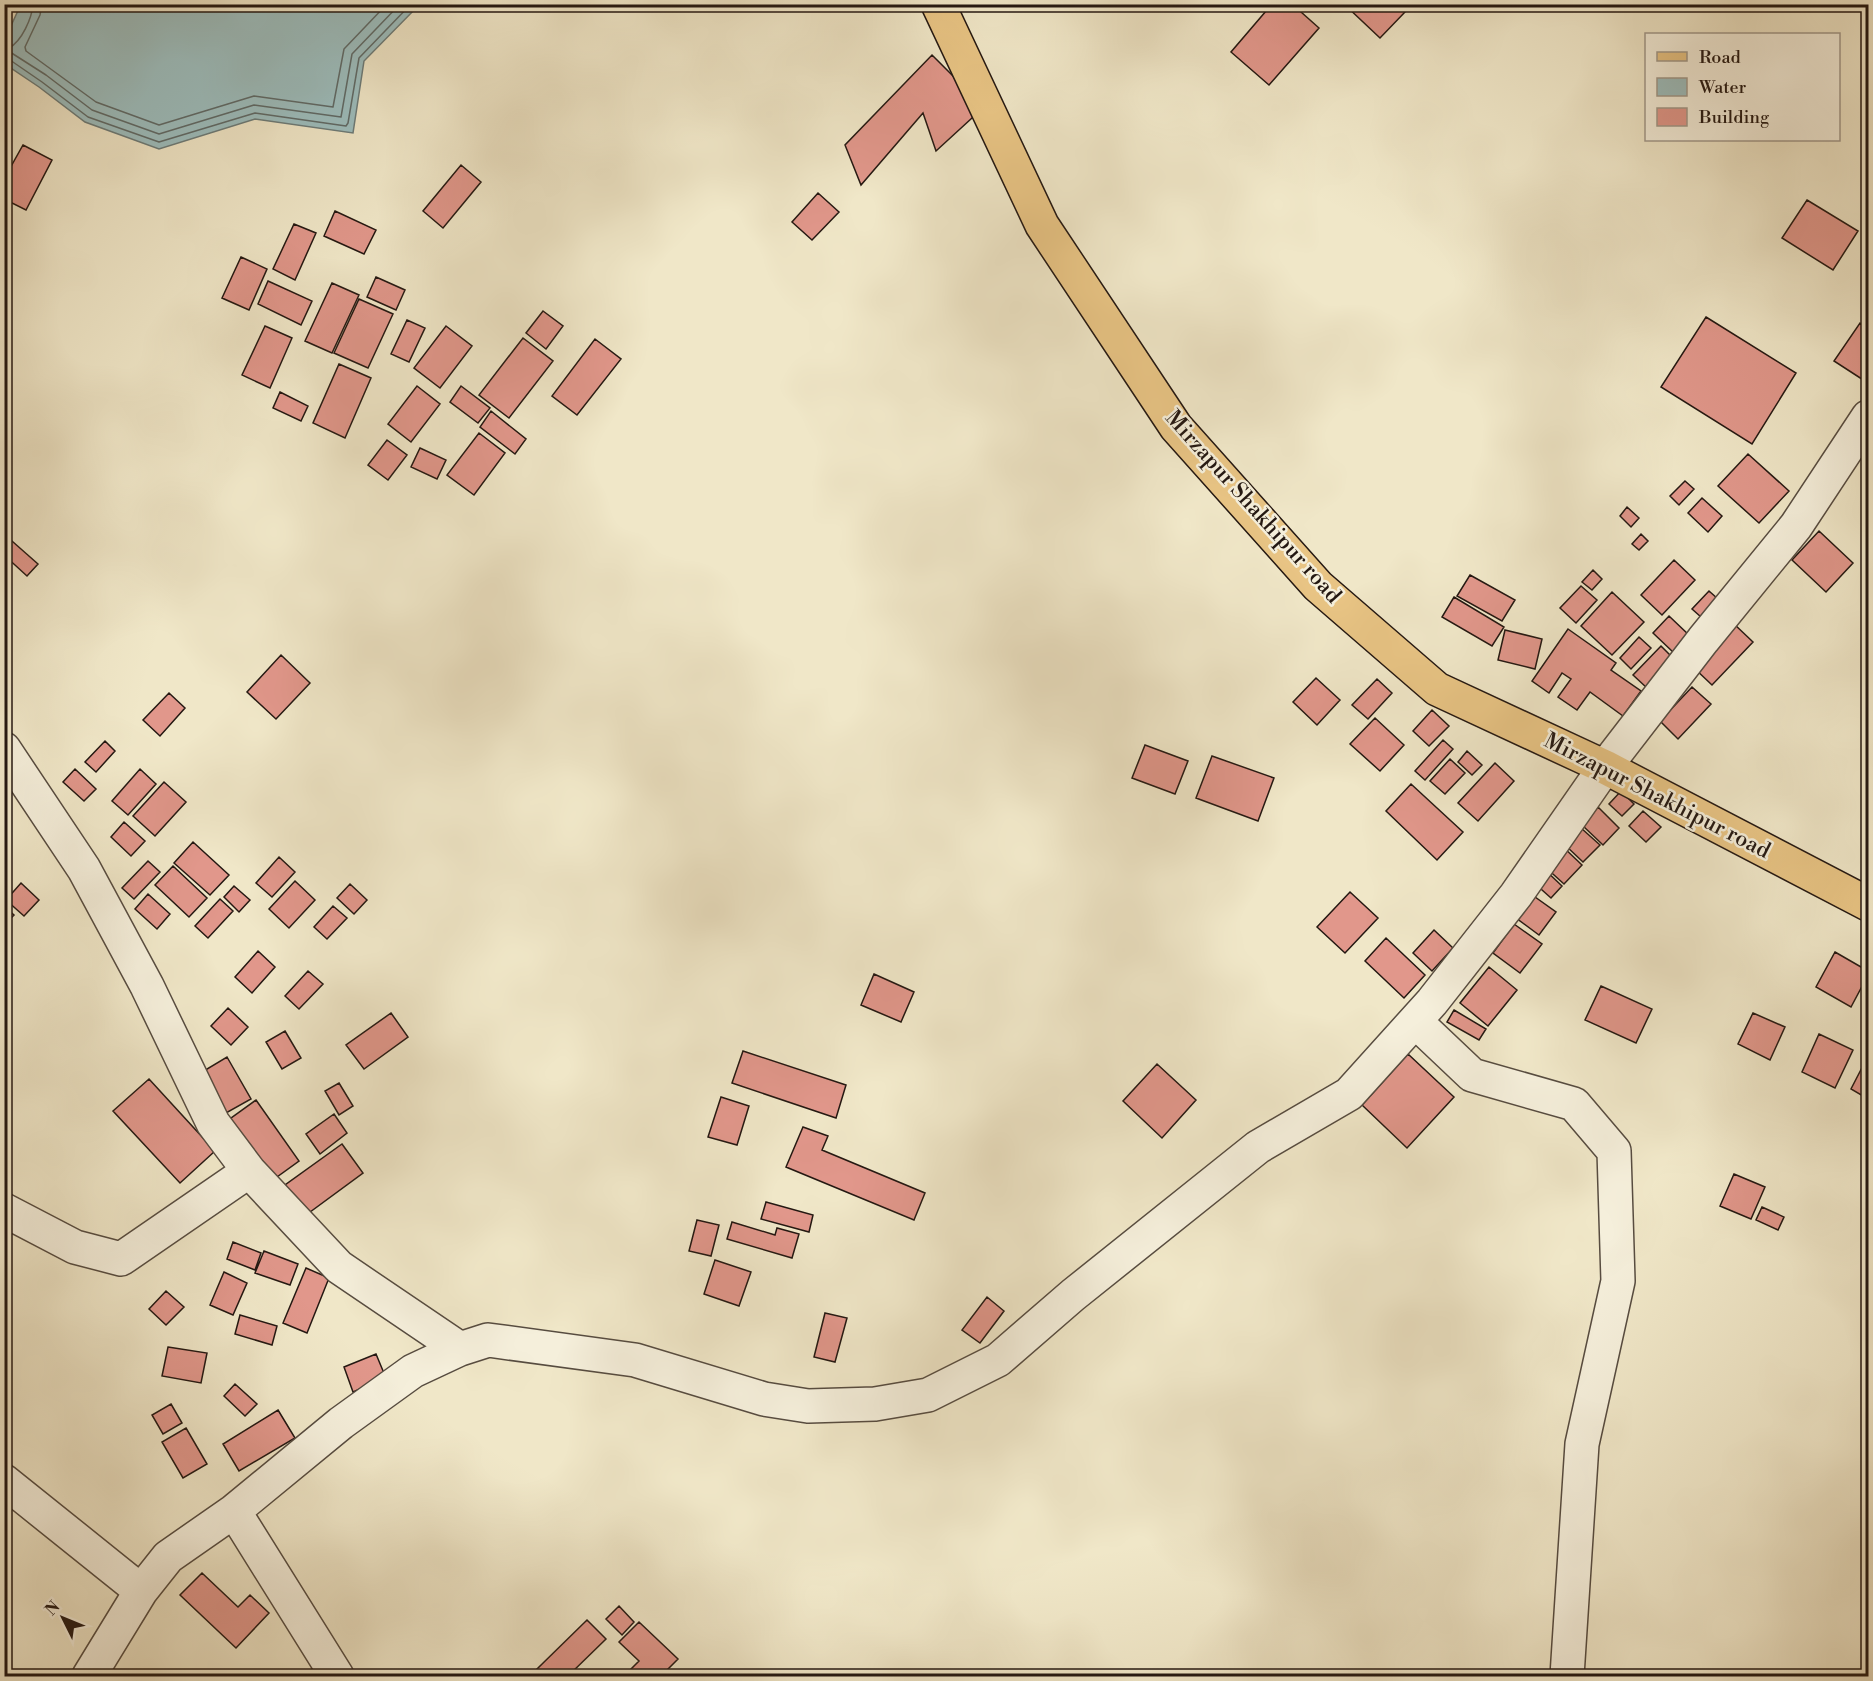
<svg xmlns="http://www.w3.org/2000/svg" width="1873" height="1681" font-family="'Libre Bodoni',serif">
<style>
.water{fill:#9dbebe;stroke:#6d7c79;stroke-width:1.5}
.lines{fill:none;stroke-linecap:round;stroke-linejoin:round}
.shore{stroke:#606b68;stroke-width:1.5}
.building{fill:#e1978b;stroke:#241812;stroke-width:1.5}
.minor-casing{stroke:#574c40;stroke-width:36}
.major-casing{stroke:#241812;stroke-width:36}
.minor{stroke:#f5efdb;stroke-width:33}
.major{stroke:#e8c484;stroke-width:33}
.labels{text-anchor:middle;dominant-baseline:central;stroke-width:5;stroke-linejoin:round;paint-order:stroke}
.street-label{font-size:22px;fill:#241812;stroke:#f5efdb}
</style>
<rect width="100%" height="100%" fill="#f0e7c8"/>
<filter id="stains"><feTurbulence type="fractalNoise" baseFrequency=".00333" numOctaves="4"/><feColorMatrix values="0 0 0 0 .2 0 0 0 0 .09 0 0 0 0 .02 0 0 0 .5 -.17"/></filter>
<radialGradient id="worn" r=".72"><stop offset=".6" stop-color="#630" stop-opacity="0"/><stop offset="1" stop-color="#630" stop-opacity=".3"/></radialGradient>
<!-- water -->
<path class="water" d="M21,4H419V5L364,61L353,133L255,119L159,149L85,122L39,87L5,64V39Z"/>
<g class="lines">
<!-- shore -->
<path class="shore" d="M33,4C32,18 22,41 9,48L10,52L46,75L92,110L159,134L254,105L341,117L352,54L400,4
M42,4L40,15L25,47L26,51L96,102L159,125L254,96L333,107L344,49L387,4
M4,59L10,60L42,82L88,117L159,142L255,113L346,126L348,123L359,58L411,4"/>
</g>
<!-- building -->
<path class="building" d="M1272,4H1292L1319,28L1269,85L1231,52Z
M1344,4H1398L1405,12L1380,38Z
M932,55L984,107L936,151L923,113L861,185L845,145Z
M23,145L52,160L26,210L4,199V179Z
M461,165L481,182L443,228L423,211Z
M818,193L839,212L812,240L792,222Z
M1807,200L1858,231L1833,270L1782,238Z
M335,211L376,230L364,254L324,236Z
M294,224L316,233L295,280L273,269Z
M241,257L267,269L249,310L222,298Z
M376,277L405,290L396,310L367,297Z
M268,281L312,301L301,325L258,304Z
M332,283L359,295L332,353L305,341Z
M359,299L393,314L368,368L334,353Z
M543,311L563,326L546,349L526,333Z
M1706,317L1796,373L1752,444L1661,387Z
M407,320L425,328L409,362L391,354Z
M1860,323L1868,329V383L1834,361Z
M265,326L292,338L270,388L242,375Z
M446,326L472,346L440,388L414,368Z
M523,338L553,361L509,418L479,395Z
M595,339L621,359L577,415L552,396Z
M339,364L371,378L345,438L313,423Z
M417,386L440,404L411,442L388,424Z
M461,386L490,408L478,423L450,402Z
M280,392L308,406L301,421L273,408Z
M491,411L526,439L515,454L480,427Z
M479,433L505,453L474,495L447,475Z
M387,440L407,455L388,480L368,465Z
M420,448L446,460L437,479L411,467Z
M1748,454L1789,491L1759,523L1718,486Z
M1685,481L1694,489L1679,505L1670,496Z
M1702,498L1722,516L1708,532L1688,513Z
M1627,507L1639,518L1631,527L1620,516Z
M1819,531L1853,563L1826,592L1792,560Z
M4,534L38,564L27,576L4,555Z
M1641,534L1648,541L1639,550L1632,544Z
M1674,560L1695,580L1662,615L1641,595Z
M1593,570L1602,579L1592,590L1582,582Z
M1470,575L1515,600L1502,621L1457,596Z
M1581,586L1597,600L1576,623L1560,608Z
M1709,591L1718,599L1701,617L1692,609Z
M1612,592L1644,622L1612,655L1581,626Z
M1454,597L1504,627L1492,646L1442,617Z
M1669,616L1690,636L1674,653L1653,633Z
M1733,623L1753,642L1712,685L1693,667Z
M1568,629L1616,663L1611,670L1641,691L1623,716L1590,692L1577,710L1558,697L1571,679L1562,673L1549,693L1532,681Z
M1505,630L1542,639L1535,669L1498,660Z
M1639,637L1651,648L1631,669L1620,658Z
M1661,646L1674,659L1647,688L1633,675Z
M281,655L310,683L276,719L247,692Z
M1316,678L1340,700L1317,725L1293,702Z
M1377,679L1392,693L1368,719L1352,705Z
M1692,687L1711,704L1678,739L1660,721Z
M169,693L185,708L160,736L143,720Z
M1432,710L1449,726L1429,746L1413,731Z
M1375,718L1404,745L1380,771L1350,744Z
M1443,740L1453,749L1425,780L1415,771Z
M105,741L115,751L96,772L85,762Z
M1145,745L1188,761L1175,794L1132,778Z
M1467,751L1482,765L1472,775L1458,762Z
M1212,756L1274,778L1258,821L1196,798Z
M1450,759L1465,773L1445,794L1430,781Z
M1495,763L1514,781L1478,821L1458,803Z
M75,769L96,789L84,801L63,782Z
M140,769L156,784L128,815L112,801Z
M164,782L186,802L155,836L133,816Z
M1411,784L1463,832L1437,860L1386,811Z
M1621,791L1634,804L1622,816L1609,804Z
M1598,807L1619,828L1603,845L1582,825Z
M1643,811L1661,827L1646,842L1629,826Z
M124,822L145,841L131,856L111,837Z
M1581,828L1600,845L1583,862L1565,845Z
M193,842L229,875L210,895L174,863Z
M1561,845L1582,865L1564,884L1543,865Z
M279,857L295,872L272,897L256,883Z
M148,861L160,872L134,899L122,888Z
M173,866L207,898L189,917L155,885Z
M1544,869L1562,886L1551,898L1532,881Z
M295,881L315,900L289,928L269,909Z
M21,883L39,900L24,916L6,900Z
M350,884L367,900L354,914L337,898Z
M234,886L250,900L239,912L224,897Z
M1350,892L1378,918L1345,953L1317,927Z
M1528,892L1556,912L1539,935L1512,915Z
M148,894L170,914L157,929L135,909Z
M220,899L233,911L208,938L195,926Z
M4,906L14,915L4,925Z
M333,906L347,918L327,939L314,927Z
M1514,924L1542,944L1520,973L1493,953Z
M1434,930L1453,948L1432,971L1413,953Z
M1386,938L1425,975L1404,998L1365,961Z
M258,951L275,967L252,993L235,977Z
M1835,952L1868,971V975L1851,1007L1816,987Z
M1489,967L1517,990L1488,1026L1460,1003Z
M308,971L323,984L299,1009L285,996Z
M874,974L914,992L901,1022L861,1005Z
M1601,986L1652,1009L1636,1043L1585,1020Z
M228,1008L248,1027L231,1045L211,1026Z
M1454,1010L1486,1029L1479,1040L1447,1022Z
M391,1013L408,1037L364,1069L346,1045Z
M1753,1013L1785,1027L1770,1060L1738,1044Z
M285,1031L301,1058L282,1069L266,1042Z
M1819,1034L1853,1050L1835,1088L1802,1072Z
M743,1051L846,1085L836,1118L732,1083Z
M1408,1054L1454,1097L1407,1148L1362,1105Z
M1868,1056V1099L1851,1089Z
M227,1057L251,1099L226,1113L202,1072Z
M1157,1064L1196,1100L1162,1138L1123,1101Z
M149,1079L215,1151L180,1183L113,1111Z
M339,1083L353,1106L339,1115L325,1091Z
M721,1097L749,1106L737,1145L708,1137Z
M256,1100L299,1161L270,1182L227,1121Z
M334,1114L347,1133L320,1154L306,1134Z
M803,1127L828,1136L822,1150L925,1193L914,1220L786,1167Z
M342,1144L363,1173L306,1215L285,1185Z
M1734,1174L1765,1187L1751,1219L1720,1206Z
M766,1202L813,1215L809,1232L761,1219Z
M1762,1207L1784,1217L1778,1230L1756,1220Z
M697,1220L719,1225L711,1256L689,1251Z
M732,1222L775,1235L777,1228L799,1234L792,1258L727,1239Z
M233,1242L261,1253L255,1270L227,1259Z
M264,1251L298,1264L290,1285L255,1273Z
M715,1260L751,1272L739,1306L704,1294Z
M306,1268L329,1278L307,1333L283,1323Z
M224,1272L247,1283L233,1315L210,1305Z
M166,1291L184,1307L166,1325L149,1309Z
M987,1297L1004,1311L980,1343L962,1330Z
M825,1313L847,1318L835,1362L814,1357Z
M240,1315L277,1326L272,1345L235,1334Z
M168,1347L207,1353L201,1383L162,1376Z
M376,1354L386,1378L353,1392L344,1367Z
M235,1384L257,1404L245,1416L224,1396Z
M171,1404L182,1423L163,1434L152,1415Z
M278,1410L295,1438L239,1471L223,1444Z
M186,1428L207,1464L183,1478L162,1442Z
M202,1573L238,1607L250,1595L269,1613L236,1648L180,1595Z
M619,1606L634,1622L622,1635L606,1619Z
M587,1620L606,1639L568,1676H545L537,1669Z
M639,1622L678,1659L661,1676H624L639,1661L619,1642Z"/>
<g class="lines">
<defs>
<path id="minor" d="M4,749L84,869L147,986L213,1123L249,1171L339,1267L460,1349
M1415,1021L1472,1075L1574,1104L1614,1151L1618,1281L1582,1444L1567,1676
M4,1210L75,1247L121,1259L249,1171
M4,1481L141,1591
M234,1511L337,1676
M89,1676L141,1591L168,1557L234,1511L341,1423L413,1371L460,1349L488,1340L635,1360L764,1399L808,1406L875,1404L928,1395L998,1360L1073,1295L1258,1147L1349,1094L1432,1002L1516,895L1605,767L1703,640L1796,526L1868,417"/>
<path id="major" d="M938,4L1042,225L1176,427L1318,586L1437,689L1605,767L1868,904"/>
</defs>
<!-- minor casing -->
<use href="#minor" class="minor-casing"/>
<!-- major casing -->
<use href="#major" class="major-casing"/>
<!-- minor -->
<use href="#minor" class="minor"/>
<!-- major -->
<use href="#major" class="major"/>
</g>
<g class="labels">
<!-- street labels -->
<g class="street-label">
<text transform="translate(1253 507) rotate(48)">Mirzapur Shakhipur road</text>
<text transform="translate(1657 796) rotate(27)">Mirzapur Shakhipur road</text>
</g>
</g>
<!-- margin -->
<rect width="1873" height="1681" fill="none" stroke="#f0e7c8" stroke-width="24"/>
<rect x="6" y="6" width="1861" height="1669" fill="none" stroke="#241812" stroke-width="3"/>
<rect x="12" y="12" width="1849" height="1657" fill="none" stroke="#241812" stroke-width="1.5"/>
<!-- legend -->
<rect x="1645" y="33" width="195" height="108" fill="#f5efdb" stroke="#a1998b" stroke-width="1.5"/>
<rect x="1657" y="52" width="30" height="9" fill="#e8c484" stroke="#a1998b" stroke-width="1.5"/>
<text x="1699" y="63" font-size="18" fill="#241812">Road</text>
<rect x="1657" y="78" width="30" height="18" fill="#9dbebe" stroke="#a1998b" stroke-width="1.5"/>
<text x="1699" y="93" font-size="18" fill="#241812">Water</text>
<rect x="1657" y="108" width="30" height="18" fill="#e1978b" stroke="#a1998b" stroke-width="1.5"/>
<text x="1699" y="123" font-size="18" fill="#241812">Building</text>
<!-- north arrow -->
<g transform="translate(63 1618) rotate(313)" stroke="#f5efdb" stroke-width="4.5" paint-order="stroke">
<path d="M0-4.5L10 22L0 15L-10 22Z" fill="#241812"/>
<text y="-9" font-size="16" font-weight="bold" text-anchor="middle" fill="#241812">N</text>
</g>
<rect width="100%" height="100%" filter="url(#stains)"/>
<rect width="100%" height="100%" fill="url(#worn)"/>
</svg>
